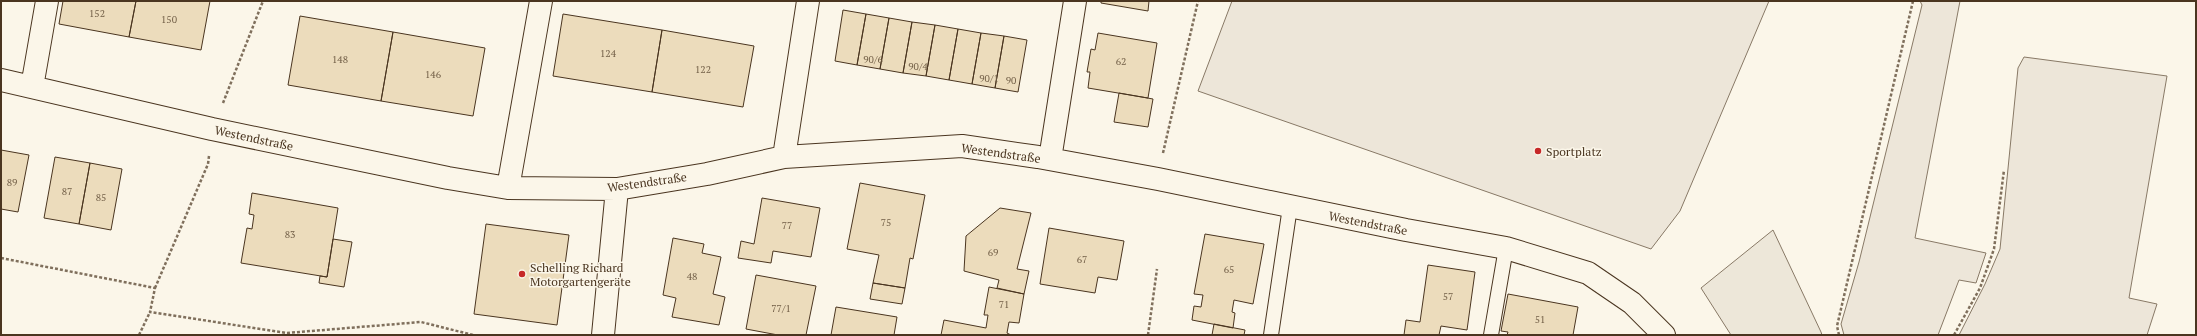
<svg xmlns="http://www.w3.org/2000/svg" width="2197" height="336" font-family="'PT Serif',serif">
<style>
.green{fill:#ede6d9;stroke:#887966}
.parking{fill:#ede7d9;stroke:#887966}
.building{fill:#ecdcbc;stroke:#4a3520}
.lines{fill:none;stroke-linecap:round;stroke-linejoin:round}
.service-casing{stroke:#4a3520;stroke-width:16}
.minor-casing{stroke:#4a3520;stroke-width:24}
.path{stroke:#7f6f5c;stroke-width:2.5;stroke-dasharray:3 2;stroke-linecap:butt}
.service{stroke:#fbf6e9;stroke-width:14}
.minor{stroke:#fbf6e9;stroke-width:22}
.poi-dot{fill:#c62828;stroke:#fbf6e9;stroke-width:1.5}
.labels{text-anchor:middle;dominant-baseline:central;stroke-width:3;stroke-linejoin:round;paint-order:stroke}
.number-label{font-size:10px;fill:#725f47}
.street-label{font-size:12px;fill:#4a3520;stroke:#fbf6e9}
.poi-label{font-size:12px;fill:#4a3520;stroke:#fbf6e9;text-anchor:start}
</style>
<rect width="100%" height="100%" fill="#fbf6e9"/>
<!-- green -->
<path class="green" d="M1232,1H1769L1680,211L1651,249L1198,91Z
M1920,1H1960L1915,238L1986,253L1976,283L1959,280L1938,335H1844L1841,324L1859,262L1922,5Z
M2024,57L2167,76L2129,298L2157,304L2147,335H1959L1985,284L2000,249L2018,68Z"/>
<!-- parking -->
<path class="parking" d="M1773,230L1821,332L1822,335H1731L1701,288Z"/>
<!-- building -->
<path class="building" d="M63,1H136L129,37L59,24Z
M136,1H210L201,50L129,37Z
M1101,1H1149L1148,11L1101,3Z
M843,10L866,14L857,65L835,61Z
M563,14L662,30L652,92L553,76Z
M866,14L889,18L880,69L857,65Z
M300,16L393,32L381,101L288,85Z
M889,18L912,22L903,73L880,69Z
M912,22L935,25L926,76L903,73Z
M935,25L958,29L949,80L926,76Z
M958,29L981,33L972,84L949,80Z
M662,30L754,46L743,107L652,92Z
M393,32L485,48L473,116L381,101Z
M981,33L1004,36L995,88L972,84Z
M1098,33L1157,43L1148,98L1088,88L1090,72H1087L1091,49L1095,50Z
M1004,36L1027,40L1018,92L995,88Z
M1119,93L1153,99L1148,127L1114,122Z
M1,150L29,155L18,212L1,209Z
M55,157L90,163L79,224L44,218Z
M90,163L122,169L111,230L79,224Z
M860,183L925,195L913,259L910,258L905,288L873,283L879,255L847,249Z
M252,193L338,208L327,277L241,263L247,228L252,229L254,215L249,214Z
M762,198L820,208L811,257L773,251L771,263L738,258L741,241L754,244Z
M1000,208L1031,213L1017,269L1029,271L1024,294L997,288L999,280L964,271L966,236Z
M486,224L569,235L557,325L474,314Z
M1049,228L1124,241L1117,280L1098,277L1095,293L1040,284Z
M1205,234L1264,244L1253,304L1234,300L1232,312L1235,313L1233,328L1192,320L1194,306L1201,307L1203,295L1194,294Z
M673,238L704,244L702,253L721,257L713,294L725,297L719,325L672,317L676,298L663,295Z
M333,239L352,242L344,287L319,283L320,276L327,277Z
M1428,265L1475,272L1467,330L1441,326L1439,335H1404L1406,320L1420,322Z
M756,275L816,286L806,335H778L746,329Z
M873,283L905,288L902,304L870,299Z
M989,287L1024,294L1019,323L1009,322L1007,333L1011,335H941L944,320L986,328L988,315H984Z
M1508,294L1578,307L1573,335H1507L1508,332L1501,331Z
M836,307L897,317L894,335H831Z
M1214,324L1245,330L1244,335H1212Z"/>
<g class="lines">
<defs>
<path id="service" d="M1271,335L1290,207
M1491,335L1506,248"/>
<path id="minor" d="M1,80L212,129L448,178L508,188L617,189L707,174L784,157L962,146L1038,157L1158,179L1406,230L1506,248L1588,273L1632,303L1664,335
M32,87L47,1
M784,157L808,1
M1050,159L1075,1
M508,188L541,1
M603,335L617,189"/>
</defs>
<!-- service casing -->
<use href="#service" class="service-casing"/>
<!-- minor casing -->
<use href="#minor" class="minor-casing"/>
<!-- path -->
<path class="path" d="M223,103L263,1
M1163,153L1198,1
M1,258L155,288L150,312L287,333L421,322L473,335
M155,288L208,164L209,156
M139,335L150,312
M1148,335L1157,269
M1839,335L1837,326L1913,1
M1954,335L1980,288L1994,249L2004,170"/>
<!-- service -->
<use href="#service" class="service"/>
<!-- minor -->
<use href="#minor" class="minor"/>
</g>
<!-- markers -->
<g class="poi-dot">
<circle cx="1538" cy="151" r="4"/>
<circle cx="522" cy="274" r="4"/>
</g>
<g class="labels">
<!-- number labels -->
<g class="number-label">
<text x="97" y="13">152</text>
<text x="169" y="19">150</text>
<text x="608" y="53">124</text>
<text x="340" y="59">148</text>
<text x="873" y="59">90/6</text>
<text x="1121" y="61">62</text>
<text x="918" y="66">90/4</text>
<text x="703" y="69">122</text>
<text x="433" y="74">146</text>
<text x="989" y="78">90/1</text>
<text x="1011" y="80">90</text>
<text x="12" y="182">89</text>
<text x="67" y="191">87</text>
<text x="101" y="197">85</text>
<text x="886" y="222">75</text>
<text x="787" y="225">77</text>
<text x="290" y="234">83</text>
<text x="993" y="252">69</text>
<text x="1082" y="259">67</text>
<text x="1229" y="269">65</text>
<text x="692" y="276">48</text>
<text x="1448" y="296">57</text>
<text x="1004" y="304">71</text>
<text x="781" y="308">77/1</text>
<text x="1540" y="319">51</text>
</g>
<!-- street labels -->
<g class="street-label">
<text transform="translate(254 138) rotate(12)">Westendstraße</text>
<text transform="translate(1001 153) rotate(8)">Westendstraße</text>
<text transform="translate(647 182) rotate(-8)">Westendstraße</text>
<text transform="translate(1368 223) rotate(11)">Westendstraße</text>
</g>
<!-- poi labels -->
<g class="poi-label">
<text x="1546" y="151">Sportplatz</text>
<text x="530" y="267">Schelling Richard<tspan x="530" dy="14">Motorgartengeräte</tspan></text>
</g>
</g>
<!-- border -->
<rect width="2197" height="336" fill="none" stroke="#4a3520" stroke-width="4"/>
</svg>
